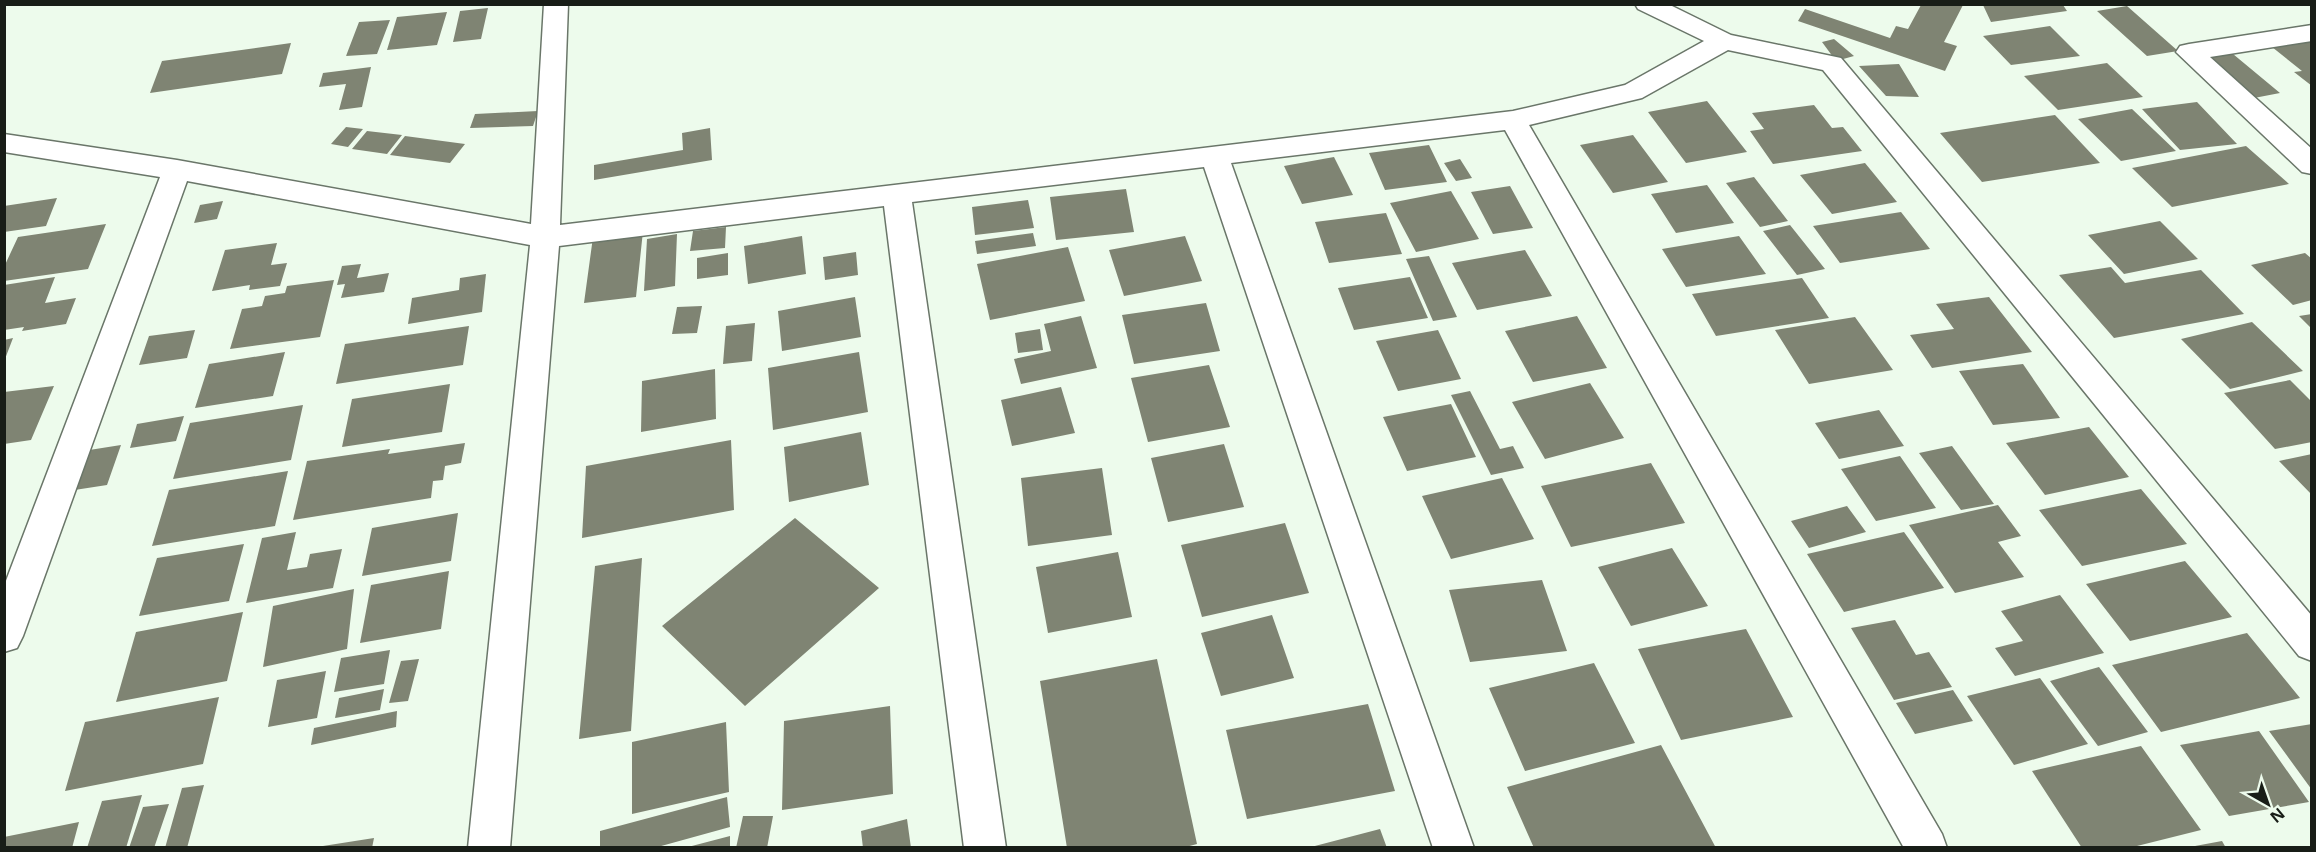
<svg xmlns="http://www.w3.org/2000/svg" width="2316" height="852" font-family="'Noto Sans',sans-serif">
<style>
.building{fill:#7f8473}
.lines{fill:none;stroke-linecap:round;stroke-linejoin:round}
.minor-casing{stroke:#6a7669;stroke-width:3}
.minor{fill:#fff;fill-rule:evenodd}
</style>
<rect width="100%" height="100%" fill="#edfbec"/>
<!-- building -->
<path class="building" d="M1921,5H1963L1944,42L1957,46L1945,71L1798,21L1805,9L1890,38L1896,26L1908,29Z
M1983,5H2063L2067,11L1991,22Z
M2127,6L2178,51L2147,56L2097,11Z
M488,8L481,39L453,42L460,11Z
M447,12L437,45L387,50L397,17Z
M390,20L377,54L346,56L359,22Z
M2050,26L2080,56L2011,65L1983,36Z
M1834,39L1854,56L1836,61L1822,42Z
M2312,41V86L2294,72L2302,71L2272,47Z
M291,43L282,74L150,93L162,61Z
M2233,54L2280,93L2254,98L2208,58Z
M2107,63L2143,97L2058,110L2024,76Z
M1899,64L1919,97L1886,96L1859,66Z
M371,67L362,107L339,110L346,84L319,87L323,73Z
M1707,101L1747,152L1686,163L1648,112Z
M2197,102L2237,144L2180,150L2142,109Z
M1814,105L1832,128L1843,127L1862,151L1773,164L1750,131L1764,129L1752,113Z
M2132,109L2176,151L2121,161L2078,119Z
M538,111L533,126L470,128L475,114Z
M2055,115L2100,163L1982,182L1940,133Z
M346,127L363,129L348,147L331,144Z
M710,128L712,160L594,180V165L683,150L682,133Z
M367,131L402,135L387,154L352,149Z
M1633,135L1668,182L1613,193L1580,145Z
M405,136L465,144L450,163L390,155Z
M1429,145L1447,182L1385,190L1369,153Z
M2246,146L2289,184L2172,207L2132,168Z
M1334,157L1353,195L1302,204L1284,166Z
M1460,159L1472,178L1456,181L1444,163Z
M1865,163L1897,202L1832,214L1800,175Z
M1754,177L1788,221L1760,227L1726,183Z
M1707,185L1734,223L1676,233L1651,194Z
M1510,186L1533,228L1493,234L1471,192Z
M1126,189L1134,232L1056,240L1050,197Z
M1451,191L1479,239L1416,252L1390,203Z
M57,198L46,226L4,232V206Z
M1028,200L1034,228L975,235L972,207Z
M223,201L217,219L194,223L200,205Z
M1901,212L1930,249L1840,263L1813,226Z
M1386,213L1402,254L1329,263L1315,222Z
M2160,221L2198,259L2124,274L2088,235Z
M106,224L88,269L4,281V267L18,237Z
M1790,225L1825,269L1797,275L1763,231Z
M726,227L725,248L690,251L693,231Z
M643,231L636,297L584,303L593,237Z
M1033,233L1036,246L977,254L975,241Z
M677,234L675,286L644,291L647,239Z
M802,236L806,274L748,284L744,246Z
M1185,236L1202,281L1124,296L1109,250Z
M1739,236L1766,274L1686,287L1662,249Z
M277,243L271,265L287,263L280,286L249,290L250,285L212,291L225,250Z
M1068,247L1085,301L990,320L977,264Z
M1525,250L1552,296L1477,310L1452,263Z
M856,252L858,275L825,280L823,257Z
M728,253V275L697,279V258Z
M2305,253L2312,259V300L2293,305L2251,265Z
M1429,256L1457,317L1433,321L1406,259Z
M361,264L357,278L389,273L384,292L341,298L345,284L337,285L342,266Z
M2111,267L2125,283L2201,270L2244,314L2114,338L2059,275Z
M486,274L482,312L408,324L412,298L459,290L460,278Z
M55,277L45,303L76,298L66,324L22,331L24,327L4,330V285Z
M1410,277L1428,318L1354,330L1338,288Z
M1802,278L1829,318L1716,336L1692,294Z
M334,280L320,337L230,349L242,309L262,306L265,296L285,293L287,286Z
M855,297L861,337L782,351L778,311Z
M1989,297L2032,352L1932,368L1910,335L1954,329L1936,304Z
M1206,303L1220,351L1134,364L1122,315Z
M702,306L697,333L672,334L677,307Z
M2312,314V329L2299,316Z
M1081,316L1097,368L1021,384L1014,359L1051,351L1044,324Z
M1577,316L1607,368L1533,382L1505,331Z
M1855,317L1893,370L1809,384L1775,330Z
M2252,322L2303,371L2230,389L2181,339Z
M755,323L752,361L723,364L726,326Z
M469,326L463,365L336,384L345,344Z
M1040,329L1043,350L1018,353L1015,333Z
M195,330L187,358L139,365L149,336Z
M1438,330L1461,379L1398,391L1376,341Z
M13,338L5,359H4V340Z
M285,352L273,396L195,408L209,364Z
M859,352L868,412L773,430L768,368Z
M2023,364L2060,418L1993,425L1959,371Z
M1209,365L1230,427L1148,442L1131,378Z
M715,369L716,419L641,432L642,381Z
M2290,380L2312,402V442L2275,449L2224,393Z
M1590,383L1624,438L1545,459L1512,402Z
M450,384L442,432L342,447L352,399Z
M54,386L31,440L4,444V392Z
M1061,387L1075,433L1012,446L1001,400Z
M1470,391L1500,449L1513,446L1524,468L1491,475L1451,395Z
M1451,404L1476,457L1407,471L1383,417Z
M303,405L291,460L173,479L190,423Z
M1879,410L1904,446L1839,459L1815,423Z
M184,416L176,441L130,448L137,424Z
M2089,427L2129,477L2045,495L2006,443Z
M861,432L869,485L789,502L784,447Z
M731,440L734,510L582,538L586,466Z
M465,443L461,463L445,466L443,480L433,481L431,498L293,520L307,461L390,449L388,454Z
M1224,444L1244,507L1168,522L1151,458Z
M121,445L107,485L68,491L83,451Z
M1952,446L1994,504L1961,510L1919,453Z
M2312,454V495L2279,461Z
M1900,456L1936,508L1876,521L1841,469Z
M1651,463L1685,523L1571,547L1541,486Z
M1102,468L1112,535L1028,546L1021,478Z
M288,471L275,526L152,546L169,490Z
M1502,478L1534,539L1451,559L1422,496Z
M2141,489L2187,544L2082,566L2039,510Z
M1998,505L2021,536L1998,542L2024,577L1955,593L1909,525Z
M1847,506L1866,532L1809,548L1791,521Z
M458,513L451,561L362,576L372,528Z
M795,518L879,588L745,706L662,626Z
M1285,523L1309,593L1202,617L1181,545Z
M296,532L287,570L307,567L310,554L342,549L333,588L246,603L262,538Z
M1904,532L1944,588L1844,612L1807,554Z
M244,544L229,601L139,616L157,558Z
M1672,548L1708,606L1631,626L1598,567Z
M1118,552L1132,617L1048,633L1036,567Z
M642,558L631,731L579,739L595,566Z
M2185,561L2232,617L2130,641L2086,584Z
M449,571L441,629L360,643L371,585Z
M1542,580L1567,651L1470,662L1449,590Z
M354,589L347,649L263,667L273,606Z
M2060,595L2104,653L2015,676L1995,648L2023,641L2001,611Z
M243,612L227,681L116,702L136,632Z
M1272,615L1294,678L1221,696L1201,633Z
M1895,620L1916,655L1929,652L1952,687L1894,700L1851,628Z
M1746,629L1793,717L1681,740L1638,649Z
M2247,633L2300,698L2161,732L2112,665Z
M390,650L384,684L334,692L341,658Z
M419,659L408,701L389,703L401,661Z
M1157,659L1197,844L1182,848H1067L1040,681Z
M1594,663L1635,743L1525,771L1489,688Z
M2099,667L2148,732L2098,746L2050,681Z
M326,671L317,718L268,727L277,680Z
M2040,678L2088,744L2014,765L1967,696Z
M384,689L380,710L335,718L339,698Z
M1953,690L1973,721L1915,734L1896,703Z
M219,697L203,764L65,791L85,722Z
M1368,704L1395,791L1247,819L1226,730Z
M890,706L893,794L782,810L784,721Z
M397,711L396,727L311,745L314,728Z
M726,722L729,792L632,814V742Z
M2312,724V790L2269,731Z
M2259,731L2309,802L2229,816L2180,745Z
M1661,745L1716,848H1534L1507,787Z
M2141,746L2201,830L2129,848H2082L2032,771Z
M204,785L187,848H165L182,788Z
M142,795L126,848H87L102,801Z
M727,797L730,827L654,848H600V831Z
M169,804L154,848H129L143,807Z
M743,816H773L767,848H736Z
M907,819L911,848H863L861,831Z
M79,822L72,848H4V837Z
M1380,829L1387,848H1312L1311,847Z
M730,836V848H688V847Z
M374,838L372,848H323V846Z
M2222,841L2226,848H2195V846Z"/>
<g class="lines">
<defs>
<path id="minor" d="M544,4H568L560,225L1513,111L1625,85L1704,41L1638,9L1635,4H1668L1731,35L1841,58L2312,616V661L2299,656L1823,70L1728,50L1642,98L1529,125L1942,834L1947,848H1904L1505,130L1231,163L1474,848H1433L1204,167L912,202L1006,848H964L884,206L559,246L510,848H468L530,245L187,181L23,636L17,648L4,652V586L160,177L4,152V134L177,160L531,224Z
M2312,25V41L2210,57L2312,149V174L2302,172L2176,52L2180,46L2189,44Z"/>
</defs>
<!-- minor casing -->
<use href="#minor" class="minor-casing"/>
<!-- minor -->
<use href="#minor" class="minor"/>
</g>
<!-- border -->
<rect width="2316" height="852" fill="none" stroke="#181d17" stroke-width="12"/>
<!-- north arrow -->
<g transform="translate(2268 804) rotate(140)" stroke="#edfbec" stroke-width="4.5" paint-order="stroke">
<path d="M0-4.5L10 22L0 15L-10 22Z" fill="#181d17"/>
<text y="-9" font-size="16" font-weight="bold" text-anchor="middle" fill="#181d17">N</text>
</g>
</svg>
